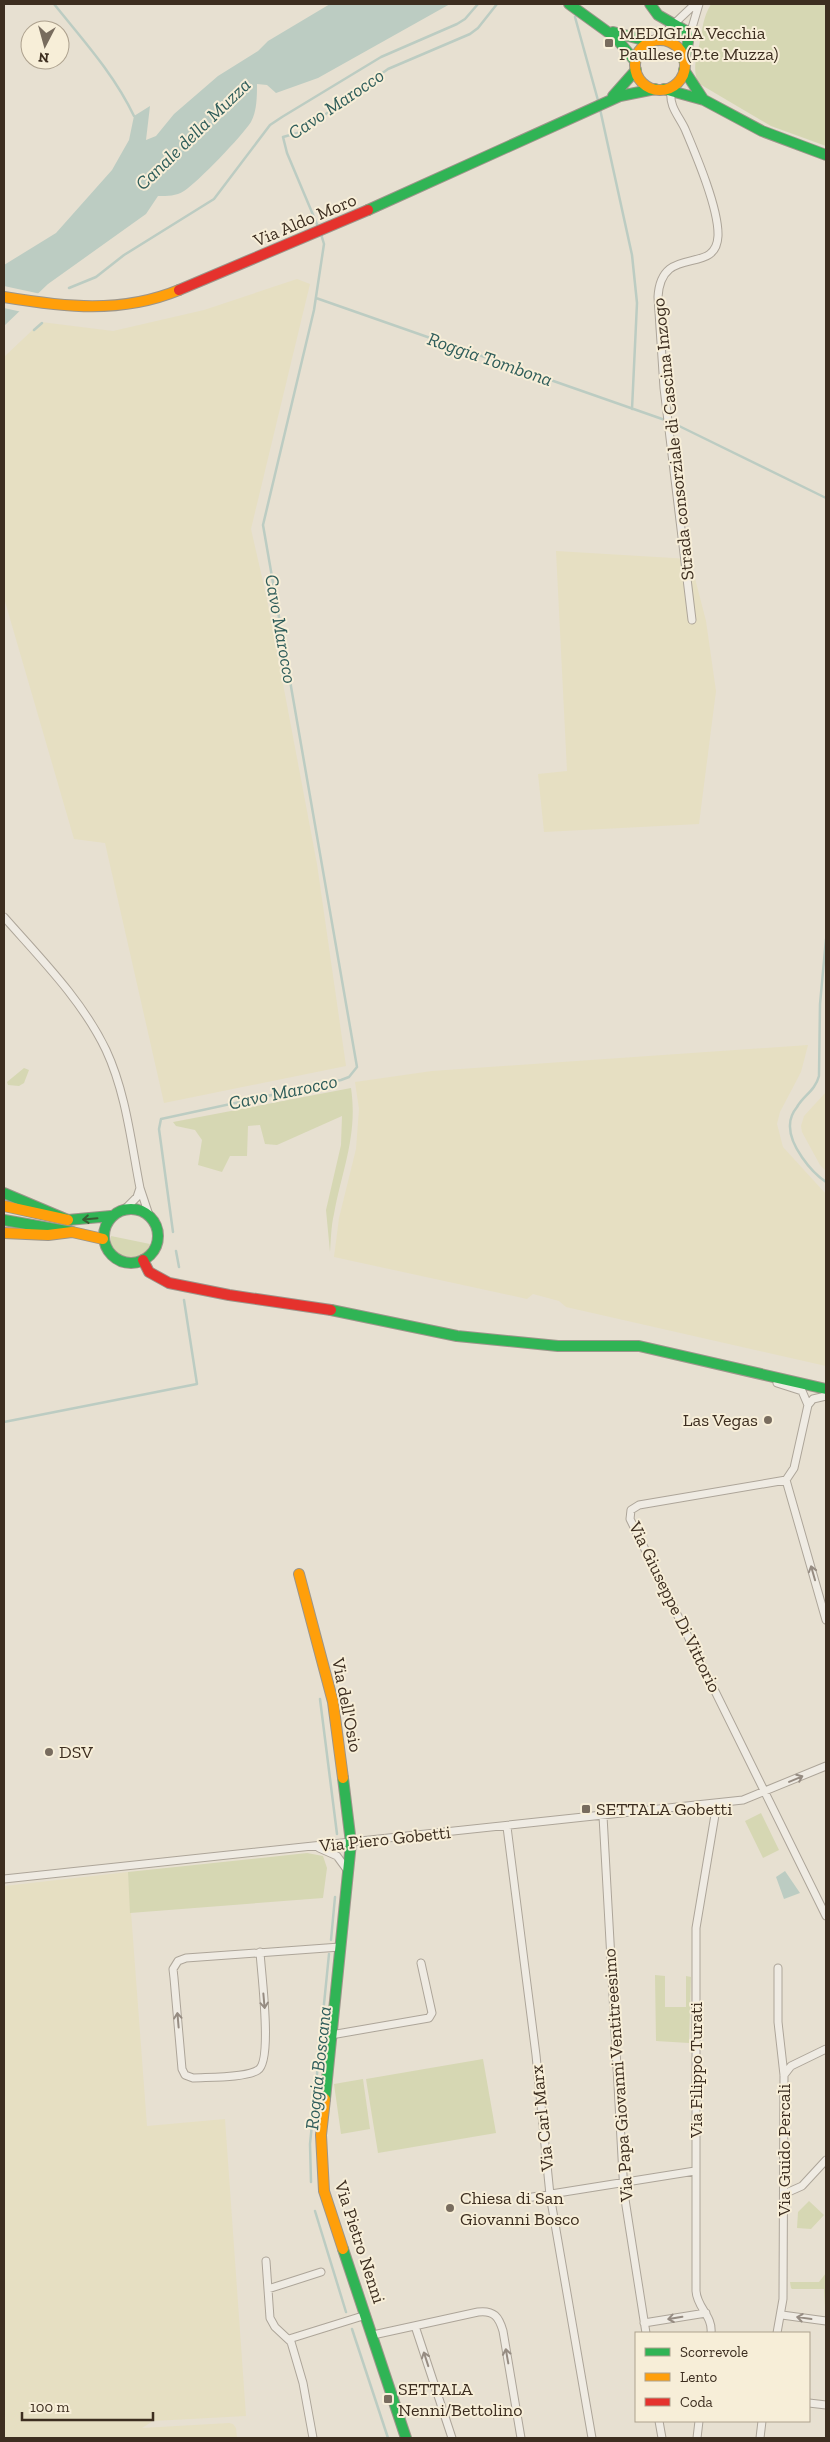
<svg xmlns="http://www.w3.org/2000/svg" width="830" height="2442" font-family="'Zilla Slab',serif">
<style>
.farmland{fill:#e6dfc2}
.green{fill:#d6d7b3}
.water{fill:#bcccc2}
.pier{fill:#e7e0d1}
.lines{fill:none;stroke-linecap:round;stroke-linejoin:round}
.stream{stroke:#bcccc2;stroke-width:2.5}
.street-casing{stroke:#ada599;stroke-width:9}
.fast-casing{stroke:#9c958a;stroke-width:12}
.slow-casing{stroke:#9c958a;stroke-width:12}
.jam-casing{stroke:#9c958a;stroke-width:12}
.street{stroke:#efebe3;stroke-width:7}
.fast{stroke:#30b455;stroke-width:10}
.slow{stroke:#ff9f0a;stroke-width:10}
.jam{stroke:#e5322d;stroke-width:10}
.oneway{stroke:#385d33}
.oneway2{stroke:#968c82}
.poi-dot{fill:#786c5e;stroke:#f7eed8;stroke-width:2}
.labels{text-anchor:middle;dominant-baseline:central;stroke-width:4;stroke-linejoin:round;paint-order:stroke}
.poi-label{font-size:18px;fill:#3d2e20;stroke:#f7eed8;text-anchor:start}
.street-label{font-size:18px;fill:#3d2e20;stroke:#f7eed8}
.water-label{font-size:19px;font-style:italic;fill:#2f5d5a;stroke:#f7eed8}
</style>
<rect width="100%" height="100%" fill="#e7e0d1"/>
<!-- farmland -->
<path class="farmland" d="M297,279L310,284L251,529L267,599L317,864L346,1066L164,1103L105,843L74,839L4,598V357L41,322L113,331L204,310Z
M556,551L690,559L706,621L716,691L699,824L544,832L538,774L567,771Z
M808,1045L801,1072L780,1112L777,1124L783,1147L826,1194V1366L566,1307L559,1301L533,1294L527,1299L334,1257L339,1218L356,1149L359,1109L355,1082L432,1071Z
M826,1092V1171L820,1165L802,1132L801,1126L804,1116Z
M128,1872L147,2126L225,2119L246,2416L153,2421L142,2428L229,2423L233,2424L236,2428L237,2438H4V1886Z"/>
<!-- green -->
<path class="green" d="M711,4H826V146L771,126L698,83C692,67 697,57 700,41C703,26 703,18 711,4Z
M24,1068L29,1070L24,1083L19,1086L8,1085L7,1082Z
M351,1088C358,1135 342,1170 334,1214C331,1226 331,1240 330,1252L326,1210L341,1145L342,1116L277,1145L265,1144L260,1125L248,1126L247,1156H230L222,1172L198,1165L202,1140L195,1130L176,1126L173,1122Z
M111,1236L150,1244C144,1260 128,1263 115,1254L111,1246Z
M761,1813L779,1850L763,1858L745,1821Z
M307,1853L323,1856L327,1868L323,1898L130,1913L128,1872Z
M655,1975L665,1976V2007H686V1976L691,1977L689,2043L656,2041Z
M483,2059L496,2133L378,2153L366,2079Z
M363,2079L370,2129L341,2134L334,2084Z
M809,2201L824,2215L811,2229L797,2228L798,2212Z
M826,2273L825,2307L824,2289H792L791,2288L790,2282H819Z"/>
<!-- water -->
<path class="water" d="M330,4H450L318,78L276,93L267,85L257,84C257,96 257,111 251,122C242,136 198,182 184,191C176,196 168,196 158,196L146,214L48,284L4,326V265L56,233L112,170L129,140L134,116L150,106L146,140L156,136L174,114L218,76L258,51L268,41Z
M785,1871L800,1893L784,1899L776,1877Z"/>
<!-- pier -->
<path class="pier" d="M4,286L41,294L22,312L4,308Z"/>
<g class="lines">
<!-- stream -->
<path class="stream" d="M54,4C83,40 114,74 134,116
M575,17L599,104
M600,109L632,255L637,303L632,409
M319,229L287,153L283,137L301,132L388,69L470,34L478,28L497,4
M69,288L96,277L124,255L214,199L270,125L282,117L381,57L457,24L465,19L478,4
M316,298L665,420
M34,330L42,323
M673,423L826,498
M826,939L820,1004L819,1076C815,1091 804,1095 797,1107C793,1112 790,1119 790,1125C789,1145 811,1172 826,1182
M173,1232L159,1129L161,1119L341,1080L349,1077L357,1067L263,525L314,310L324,244L321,234
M176,1251L179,1267
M4,1422L197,1384L184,1300
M320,1699L337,1834
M331,1940L335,1897
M311,2182L310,2144L329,1954
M315,2211L346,2312
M352,2329L388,2438"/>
<defs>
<path id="street" d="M689,38L699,4
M656,41L695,4
M671,91C669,107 679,116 685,129C696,155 719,209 718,236C716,277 661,242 658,297L664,388L692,620
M4,917C41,959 82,1000 106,1050C126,1093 131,1142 140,1188
M126,1208L137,1197L140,1188L149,1215
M777,1383L802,1391L808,1405L794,1468L786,1480L639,1505L631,1510L630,1519L826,1916
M808,1405L813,1399L826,1396
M786,1480L826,1620
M603,1816L624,2193L646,2333
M507,1827L536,2055L550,2195L592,2438
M319,1848L337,1856L348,1871
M4,1879L743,1800L826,1766
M260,1952C261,1971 273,2061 258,2070C246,2078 208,2077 193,2078L185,2075L182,2069L174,1978L173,1969L178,1961L186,1958L340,1947
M331,2035L429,2018L432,2013L421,1963
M784,2075L791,2066L826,2049
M784,2194L802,2186L826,2160
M520,2199L695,2171
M266,2261L270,2318L275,2327L291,2342L303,2383L313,2438
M268,2289L321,2272
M782,2315L826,2321
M644,2323L706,2313
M415,2326L452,2438
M711,2333C713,2316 697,2308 696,2291V1928L717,1803
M777,2333L783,2299L784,2075L778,2022V1968
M373,2335L478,2312C494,2310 499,2317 503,2331L521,2438
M289,2339L366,2315
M809,2403L826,2405
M659,2421L662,2438
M697,2438L699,2421
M760,2438L762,2421"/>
<path id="fast" d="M569,4L616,38L635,61
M650,4L658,15L686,31L688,42L684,60
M613,32L651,42
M684,70L703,99
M664,89L704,100L762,131L826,155
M613,96L636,70
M368,210L620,96L655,89
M4,1193L68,1220L111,1216
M104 1236a27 27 0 1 1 54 0a27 27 0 1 1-54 0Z
M4,1220L72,1232
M331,1310L457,1336L558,1346H639L826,1389
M325,2099L351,1843L343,1778
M343,2249L406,2438"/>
<path id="slow" d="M635 65a25 25 0 1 1 50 0a25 25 0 1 1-50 0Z
M4,297C64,307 121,314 179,290
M4,1206L68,1220
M4,1233L48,1235L72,1232L103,1239
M299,1574L333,1702L343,1778
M325,2099L321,2135L324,2191L343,2249"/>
<path id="jam" d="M179,290L368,210
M143,1260L149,1272L169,1283L229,1295L331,1310"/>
</defs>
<!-- street casing -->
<use href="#street" class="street-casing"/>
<!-- fast casing -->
<use href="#fast" class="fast-casing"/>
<!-- slow casing -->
<use href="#slow" class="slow-casing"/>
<!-- jam casing -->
<use href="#jam" class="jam-casing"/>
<!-- street -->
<use href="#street" class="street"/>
<!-- fast -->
<use href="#fast" class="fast"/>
<!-- slow -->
<use href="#slow" class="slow"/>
<!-- jam -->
<use href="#jam" class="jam"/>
</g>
<!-- one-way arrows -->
<defs><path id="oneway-shaft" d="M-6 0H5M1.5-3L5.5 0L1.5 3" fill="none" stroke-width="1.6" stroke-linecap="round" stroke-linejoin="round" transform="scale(1.25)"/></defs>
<use class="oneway" href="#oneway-shaft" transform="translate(90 1219) rotate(175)"/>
<g class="oneway2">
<use href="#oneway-shaft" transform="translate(813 1573) rotate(-106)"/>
<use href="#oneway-shaft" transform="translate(796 1779) rotate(-23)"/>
<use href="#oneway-shaft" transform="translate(264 2001) rotate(85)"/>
<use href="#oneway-shaft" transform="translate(178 2020) rotate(-95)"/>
<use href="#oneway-shaft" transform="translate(675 2318) rotate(171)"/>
<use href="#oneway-shaft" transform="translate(804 2318) rotate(-172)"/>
<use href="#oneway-shaft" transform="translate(507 2356) rotate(-100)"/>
<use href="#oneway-shaft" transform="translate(426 2359) rotate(-108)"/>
</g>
<!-- markers -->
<g class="poi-dot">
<rect x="604" y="38" width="10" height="10" rx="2.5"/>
<circle cx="768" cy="1420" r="5"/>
<circle cx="49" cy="1752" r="5"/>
<rect x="581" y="1804" width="10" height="10" rx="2.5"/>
<circle cx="450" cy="2208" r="5"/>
<rect x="383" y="2394" width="10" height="10" rx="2.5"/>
</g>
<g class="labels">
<!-- poi labels -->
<g class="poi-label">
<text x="619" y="33">MEDIGLIA Vecchia<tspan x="619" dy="21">Paullese (P.te Muzza)</tspan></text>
<text x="758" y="1420" text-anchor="end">Las Vegas</text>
<text x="59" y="1752">DSV</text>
<text x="596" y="1809">SETTALA Gobetti</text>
<text x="460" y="2198">Chiesa di San<tspan x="460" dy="21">Giovanni Bosco</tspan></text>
<text x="398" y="2389">SETTALA<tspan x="398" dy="21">Nenni/Bettolino</tspan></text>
</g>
<!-- street labels -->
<g class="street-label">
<text transform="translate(305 220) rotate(-23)">Via Aldo Moro</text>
<text transform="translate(673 439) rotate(-96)">Strada consorziale di Cascina Inzogo</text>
<text transform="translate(675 1607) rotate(64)">Via Giuseppe Di Vittorio</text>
<text transform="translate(347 1705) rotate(79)">Via dell'Osio</text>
<text transform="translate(385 1839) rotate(-6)">Via Piero Gobetti</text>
<text transform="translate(696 2070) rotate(-90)">Via Filippo Turati</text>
<text transform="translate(618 2075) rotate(-94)">Via Papa Giovanni Ventitreesimo</text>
<text transform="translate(542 2118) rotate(-96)">Via Carl Marx</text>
<text transform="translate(784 2150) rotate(-90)">Via Guido Percali</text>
<text transform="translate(360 2242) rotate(72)">Via Pietro Nenni</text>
</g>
<!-- water labels -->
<g class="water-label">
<text transform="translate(336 104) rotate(-34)">Cavo Marocco</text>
<text transform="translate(193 134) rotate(-44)">Canale della Muzza</text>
<text transform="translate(490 359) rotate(19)">Roggia Tombona</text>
<text transform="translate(281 629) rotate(80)">Cavo Marocco</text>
<text transform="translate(283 1092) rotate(-12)">Cavo Marocco</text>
<text transform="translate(318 2068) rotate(-84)">Roggia Boscana</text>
</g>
</g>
<!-- border -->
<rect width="830" height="2442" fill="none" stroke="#3d2e20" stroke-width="10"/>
<!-- legend -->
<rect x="635" y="2332" width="175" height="90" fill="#f7eed8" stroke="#ada18e"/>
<rect x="645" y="2348" width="25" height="8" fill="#30b455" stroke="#ada18e"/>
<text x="680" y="2357" font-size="15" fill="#3d2e20">Scorrevole</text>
<rect x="645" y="2373" width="25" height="8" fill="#ff9f0a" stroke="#ada18e"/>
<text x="680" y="2382" font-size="15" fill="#3d2e20">Lento</text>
<rect x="645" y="2398" width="25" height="8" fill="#e5322d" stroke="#ada18e"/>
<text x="680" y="2407" font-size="15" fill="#3d2e20">Coda</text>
<!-- north arrow -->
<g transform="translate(45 45) rotate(186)"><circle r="24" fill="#f7eed8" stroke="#ada18e"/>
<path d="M0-4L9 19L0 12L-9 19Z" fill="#786c5e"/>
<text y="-8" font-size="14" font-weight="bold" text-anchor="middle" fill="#3d2e20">N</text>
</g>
<!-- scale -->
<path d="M22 2412v8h131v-8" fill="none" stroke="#3d2e20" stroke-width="2.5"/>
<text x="30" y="2412" font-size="15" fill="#3d2e20" stroke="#f7eed8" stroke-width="4" paint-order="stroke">100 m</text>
</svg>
